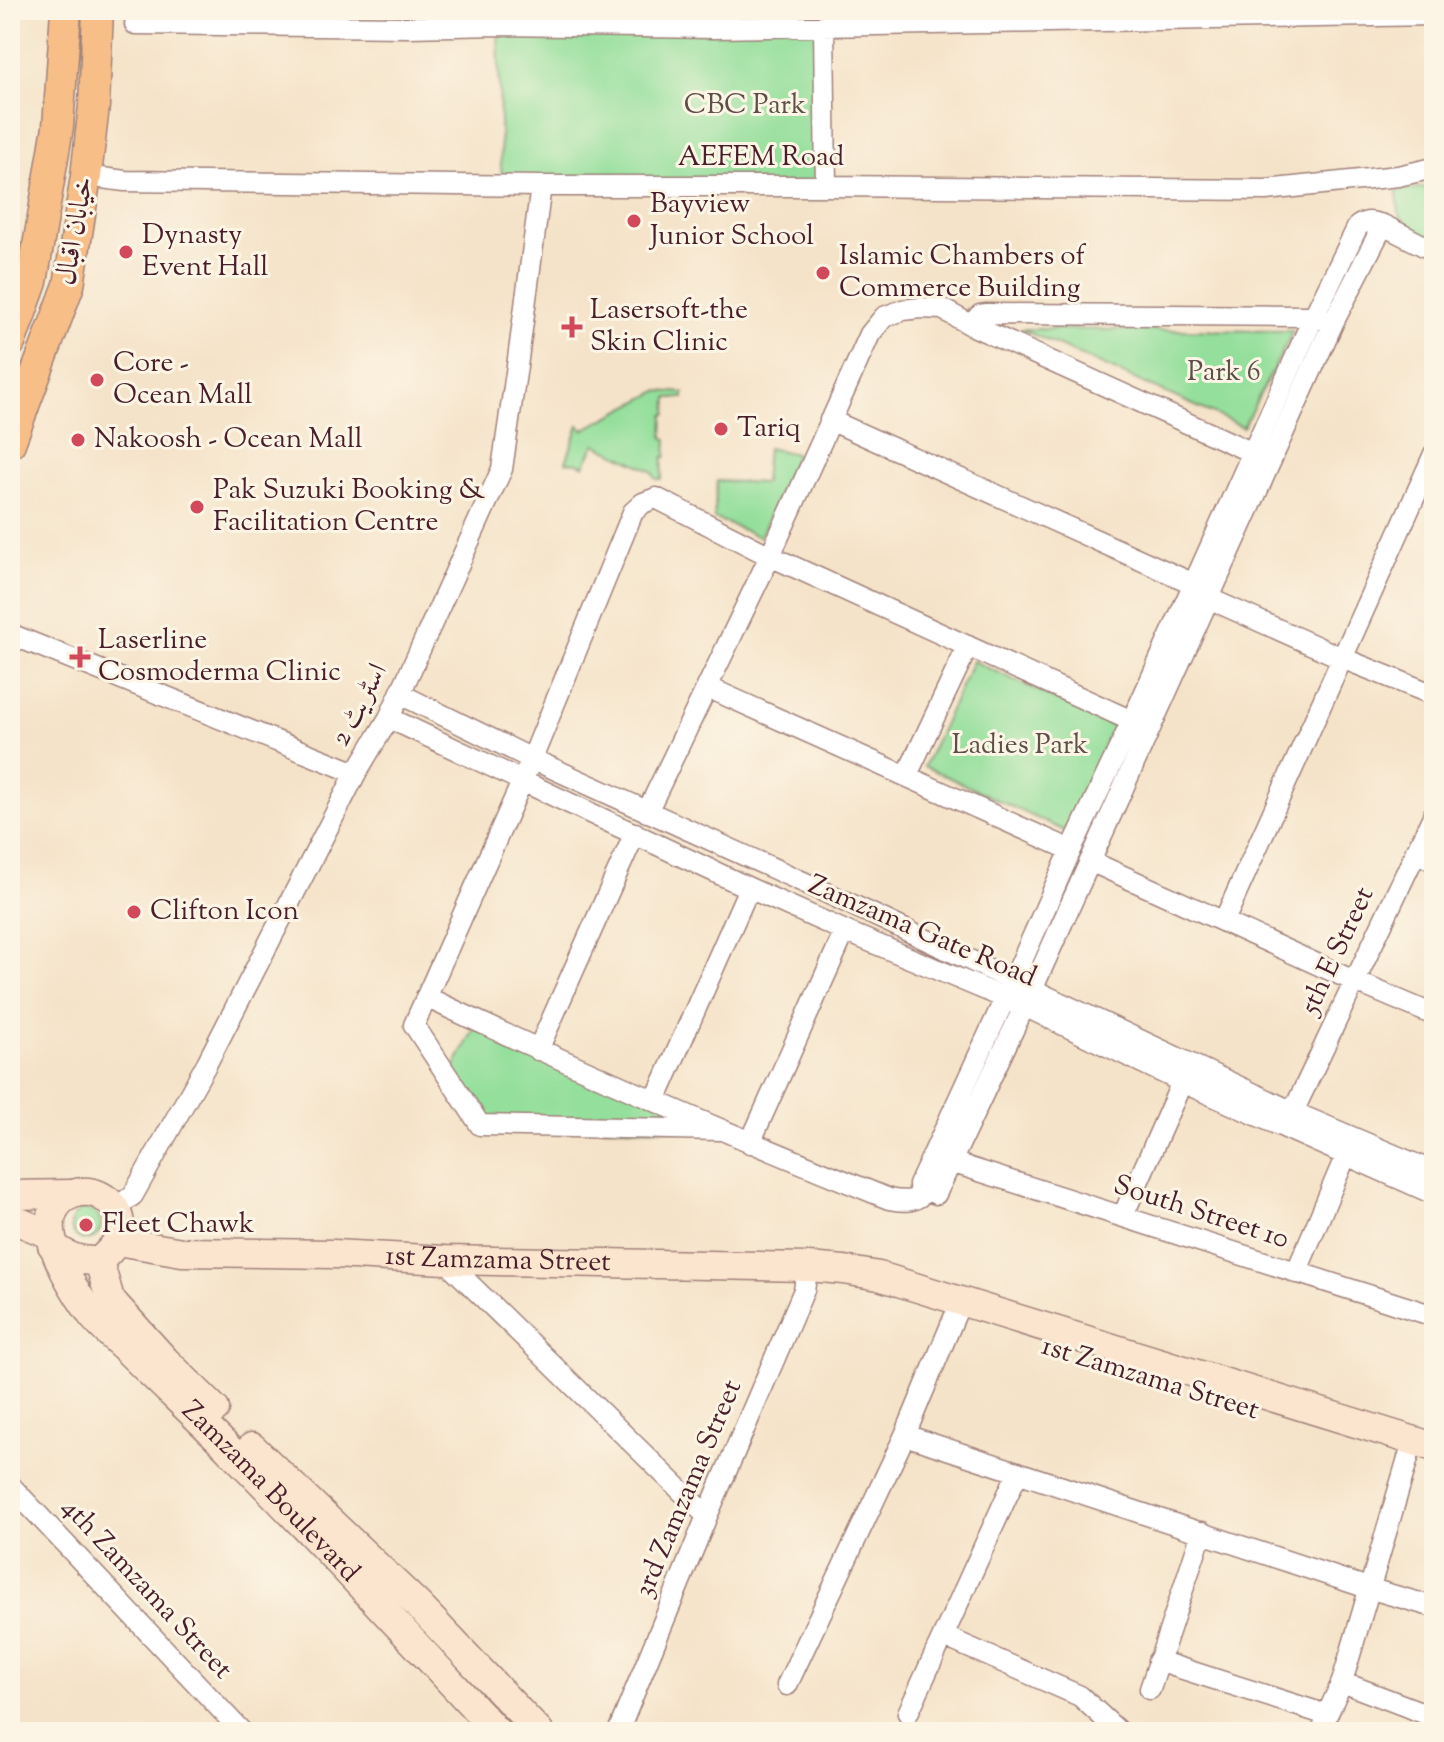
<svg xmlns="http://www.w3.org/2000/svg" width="1444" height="1742" font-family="'Sorts Mill Goudy',Amiri,serif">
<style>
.green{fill:#94df9b;stroke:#6f7f63;stroke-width:2}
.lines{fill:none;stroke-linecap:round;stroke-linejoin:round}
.street-casing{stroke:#a0817a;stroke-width:23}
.secondary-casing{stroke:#a0817a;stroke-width:31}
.primary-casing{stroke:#a0817a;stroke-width:33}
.street{stroke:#fff;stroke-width:20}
.secondary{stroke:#fce5cf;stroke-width:28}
.primary{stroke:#f7be88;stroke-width:30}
.poi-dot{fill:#d1495b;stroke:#fcf5e5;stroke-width:3}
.labels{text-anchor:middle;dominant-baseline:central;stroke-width:6;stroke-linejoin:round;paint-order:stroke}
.park-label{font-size:28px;fill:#5c4f47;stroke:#fcf5e5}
.street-label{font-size:28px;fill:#4a1f2b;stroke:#fcf5e5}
.poi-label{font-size:28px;fill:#4a1f2b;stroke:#fcf5e5;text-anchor:start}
</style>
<rect width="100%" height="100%" fill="#fcf5e5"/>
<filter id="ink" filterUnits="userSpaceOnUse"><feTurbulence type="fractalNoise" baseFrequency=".0125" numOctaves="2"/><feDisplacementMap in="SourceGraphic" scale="16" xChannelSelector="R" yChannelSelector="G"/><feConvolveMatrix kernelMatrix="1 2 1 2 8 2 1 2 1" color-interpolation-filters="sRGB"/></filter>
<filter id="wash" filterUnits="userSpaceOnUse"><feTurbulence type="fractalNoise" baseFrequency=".006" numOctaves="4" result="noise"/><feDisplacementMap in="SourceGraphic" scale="32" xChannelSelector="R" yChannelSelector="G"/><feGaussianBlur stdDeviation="1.8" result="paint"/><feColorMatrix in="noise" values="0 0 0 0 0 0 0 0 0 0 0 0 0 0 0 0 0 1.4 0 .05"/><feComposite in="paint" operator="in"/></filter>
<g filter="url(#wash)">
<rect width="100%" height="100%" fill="#f5e3c9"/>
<!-- green -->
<path class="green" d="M498,25H824L826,186L504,185L501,167Z
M1434,186V246L1428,243L1399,215L1397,191Z
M1021,329L1293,331L1243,427Z
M658,391L684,393V398H668L667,414L664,415L663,438L667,439L666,457H663L662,479H656L652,471L595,444L584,466L578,463L566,462L579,425L583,430Z
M767,448L796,454L760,537L714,518L717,481L764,483Z
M973,661L1116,727L1067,832L924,766Z
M478,1021L720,1130L480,1125L449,1078Z
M71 1225a15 15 0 1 1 30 0a15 15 0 1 1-30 0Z"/>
</g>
<g filter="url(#ink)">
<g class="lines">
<defs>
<path id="street" d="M135,24L408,27L498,25L713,28L1434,15
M824,25L826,186
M86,176L125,181L541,186H826L1266,190L1398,176L1434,168
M1383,225L1333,323L1032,990L936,1194L919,1185L1013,981L1071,850L1132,721L1314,316L1358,226C1367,220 1374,222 1383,225L1434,251
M971,325L980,315L987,314L1314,316L1326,321
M830,420L1194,584
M1210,599L1342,658L1434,695
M10,634L356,773
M707,687L1071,850
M400,694L532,759L812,886L1293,1112L1434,1172
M389,718L749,888L845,931L1024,1006L1182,1082L1434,1194
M907,775L968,646
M647,812L770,556L870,334L884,317L903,310L920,308L942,309L971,325L1253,453L1264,456
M1415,852L1434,861
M1090,861L1354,981L1434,1015
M1224,921L1434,454
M426,997C578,1069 732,1136 889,1199C903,1202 918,1203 926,1189
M538,1050L635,833
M655,1101L749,888
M1293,1112L1434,814
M720,1130L480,1125L414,1025L532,759L633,512L643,503L656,498L770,556L1132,721
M750,1143L845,931
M951,1162L1434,1316
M116,1208L133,1195L207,1063L356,773L389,718L502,469L518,359L541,186
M1123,1216L1182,1082
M445,1260L707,1516
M1296,1273L1346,1155
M905,1435L1371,1589L1434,1607
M10,1485L242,1732
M943,1636L1080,1696L1119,1732
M1158,1661L1327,1715
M1342,1682L1434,1717
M787,1685L905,1435L961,1301
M1150,1689L1202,1532
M908,1713L1018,1472
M618,1732L707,1516L804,1290L808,1267
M1322,1732L1327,1715L1342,1682L1408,1458"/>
<g id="secondary">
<path d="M10,1195L71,1194"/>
<path d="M10,1218L51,1235"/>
<path id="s1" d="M117,1241L182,1252L334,1254L445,1260L808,1267L844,1270L879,1276L1434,1447"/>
<path id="s2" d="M52,1245C70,1258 78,1261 99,1261C108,1253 118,1244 120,1232C123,1206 98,1185 73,1194C22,1213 72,1287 91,1314C100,1326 113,1337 125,1348C159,1382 195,1415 230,1450C321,1542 409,1637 497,1732"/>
<path d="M99,1261L110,1299L165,1360L215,1409"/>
<path d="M252,1447L418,1605L539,1732"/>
</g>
<path id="primary" d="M10,343L32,282L58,127L66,10
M10,443L69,285L86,176L94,106L98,10"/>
</defs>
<!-- street casing -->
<use href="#street" class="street-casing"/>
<!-- secondary casing -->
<use href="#secondary" class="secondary-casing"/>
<!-- primary casing -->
<use href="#primary" class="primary-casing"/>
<!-- street -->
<use href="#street" class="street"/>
<!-- secondary -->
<use href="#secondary" class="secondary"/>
<!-- primary -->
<use href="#primary" class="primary"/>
</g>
</g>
<!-- markers -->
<g class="poi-dot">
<circle cx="634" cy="221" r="8"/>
<circle cx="126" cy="252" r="8"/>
<circle cx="823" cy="273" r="8"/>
<path d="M568 315h8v8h8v8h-8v8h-8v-8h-8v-8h8z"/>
<circle cx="97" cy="380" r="8"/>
<circle cx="721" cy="429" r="8"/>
<circle cx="78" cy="440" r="8"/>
<circle cx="197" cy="507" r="8"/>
<path d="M76 645h8v8h8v8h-8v8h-8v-8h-8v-8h8z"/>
<circle cx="134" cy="912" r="8"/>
<circle cx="86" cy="1225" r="8"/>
</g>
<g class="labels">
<!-- park labels -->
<g class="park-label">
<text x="745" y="106">CBC Park</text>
<text x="1224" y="373">Park 6</text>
<text x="1020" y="746">Ladies Park</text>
</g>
<!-- street labels -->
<g class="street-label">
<text x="761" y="158">AEFEM Road</text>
<text transform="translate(76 231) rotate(-80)">خیابان اقبال</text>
<text transform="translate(360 705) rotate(-62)">اسٹریٹ 2</text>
<text transform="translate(922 932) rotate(23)">Zamzama Gate Road</text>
<text transform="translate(1338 951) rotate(-65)">5th E Street</text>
<text transform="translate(1201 1213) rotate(18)">South Street 10</text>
<text stroke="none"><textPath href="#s1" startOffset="382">1st Zamzama Street</textPath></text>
<text transform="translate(1150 1379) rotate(17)">1st Zamzama Street</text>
<text transform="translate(689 1489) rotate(-67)">3rd Zamzama Street</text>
<text stroke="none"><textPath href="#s2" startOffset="552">Zamzama Boulevard</textPath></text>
<text transform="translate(146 1589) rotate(47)">4th Zamzama Street</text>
</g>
<!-- poi labels -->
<g class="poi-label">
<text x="650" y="205">Bayview<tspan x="650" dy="32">Junior School</tspan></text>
<text x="142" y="236">Dynasty<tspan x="142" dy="32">Event Hall</tspan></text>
<text x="839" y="257">Islamic Chambers of<tspan x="839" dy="32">Commerce Building</tspan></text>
<text x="590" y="311">Lasersoft-the<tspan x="590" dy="32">Skin Clinic</tspan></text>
<text x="113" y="364">Core -<tspan x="113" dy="32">Ocean Mall</tspan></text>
<text x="737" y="429">Tariq</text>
<text x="94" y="440">Nakoosh - Ocean Mall</text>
<text x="213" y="491">Pak Suzuki Booking &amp;<tspan x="213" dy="32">Facilitation Centre</tspan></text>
<text x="98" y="641">Laserline<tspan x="98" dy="32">Cosmoderma Clinic</tspan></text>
<text x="150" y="912">Clifton Icon</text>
<text x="102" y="1225">Fleet Chawk</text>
</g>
</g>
<!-- margin -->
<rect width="1444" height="1742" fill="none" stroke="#fcf5e5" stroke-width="40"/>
</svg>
